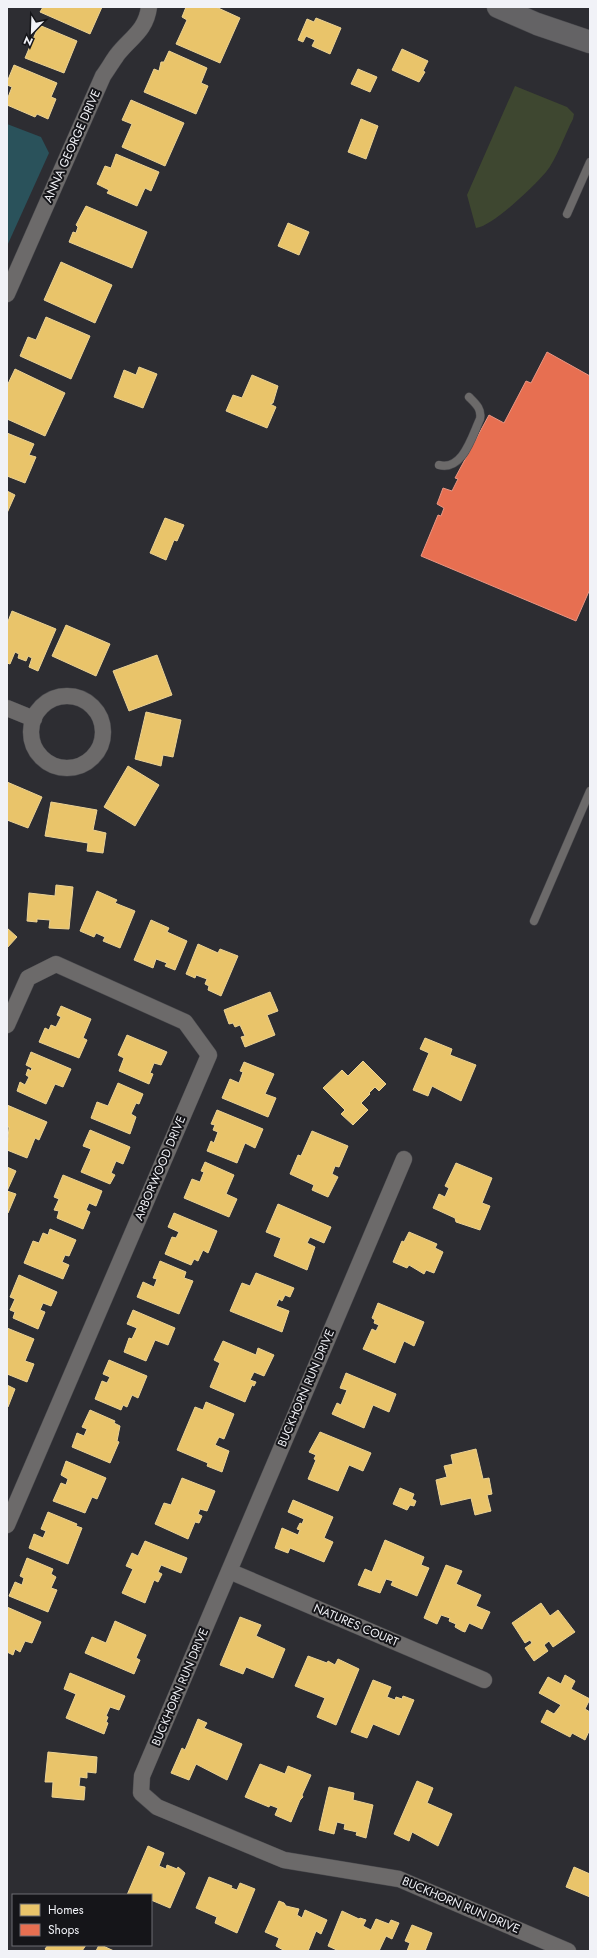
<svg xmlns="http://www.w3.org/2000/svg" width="597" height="1958" font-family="Jost,sans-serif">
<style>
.green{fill:#3e4730}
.water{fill:#2a525b}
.homes{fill:#e9c46a;stroke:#ebd294}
.shops{fill:#e76f51;stroke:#ea9683}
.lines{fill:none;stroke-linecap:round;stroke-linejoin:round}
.lane-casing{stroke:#49494d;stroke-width:9}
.street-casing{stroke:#49494d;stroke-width:17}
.secondary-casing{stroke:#49494d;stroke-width:23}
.lane{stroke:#6c6a6a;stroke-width:8}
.street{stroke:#6c6a6a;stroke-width:16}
.secondary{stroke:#646365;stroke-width:22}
.labels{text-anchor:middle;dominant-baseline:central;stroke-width:4;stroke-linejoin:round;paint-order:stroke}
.street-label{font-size:12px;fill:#f1f2f7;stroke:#151519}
</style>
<rect width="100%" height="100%" fill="#2d2d32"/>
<!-- green -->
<path class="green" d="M515,86L567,107L574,114L573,119C565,134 556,160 546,172C534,186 493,226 476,228L467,195Z"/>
<!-- water -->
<path class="water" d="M7,124L41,137L49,153L7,246Z"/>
<!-- homes -->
<path class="homes" d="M43,7H102L90,34L40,12Z
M186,7H216L240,18L220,63L176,44L187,20L182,17Z
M316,18L341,28L330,54L312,46L315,40L308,37L306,36L303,42L298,40L307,19L314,22Z
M39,25L77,41L64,73L25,58Z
M402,49L428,61L423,71L425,72L419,82L392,70Z
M169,51L207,68L201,83L208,86L196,114L144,92L154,69L159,71L161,62H164Z
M14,65L57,83L51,97L56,99L48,119L37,114L35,117L7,105V100L12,87L7,85V82Z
M358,69L377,77L370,92L351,84Z
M131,100L184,123L165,166L122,147L132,124L122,120Z
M361,119L378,126L366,159L348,152Z
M116,154L159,172L151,191L145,188L137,206L107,193L109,190L97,184L105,166L111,168Z
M86,206L147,232L132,268L69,242L73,232L76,233L78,227L76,225Z
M288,223L309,232L299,255L278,246Z
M61,262L112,285L95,323L44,300Z
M46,317L90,336L71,379L20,356L28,337L36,340Z
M139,367L157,374L143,408L114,397L124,370L136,375Z
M15,369L65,393L45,436L7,419V386Z
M252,375L278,386L273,403L270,404L276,407L267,428L226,411L233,395L242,398Z
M7,433L34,444L29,455L36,457L25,483L7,476Z
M7,491L15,495L7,513Z
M165,518L184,525L177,541L174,540L166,560L150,553Z
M12,611L56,629L38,671L29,667L32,658L28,656L26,661L18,658L19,654L15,652L10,664L7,663V624Z
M66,625L110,644L96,676L52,656Z
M157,655L172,695L129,711L113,671Z
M146,712L181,720L173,757L163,755L161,766L135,759Z
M128,766L159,785L135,826L104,807Z
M7,782L42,797L28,828L7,820Z
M51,802L97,810L93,830L106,833L103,853L87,851L88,843L45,836Z
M56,885L73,887L69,929L49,928L50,920L37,919V922L27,921L29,893L55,896Z
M97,891L117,900L115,903L135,911L120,948L103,941L105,937L96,933L94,937L80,931Z
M151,920L169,928L167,932L187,941L175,970L165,966L167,963L156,959L153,968L134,960Z
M7,928L17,937L7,948Z
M198,944L218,953L220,949L238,956L221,996L208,990L209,986L205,984L207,979L196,975L195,978L186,974Z
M270,992L278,1011L267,1015L275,1035L245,1047L241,1037L245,1036L240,1025L235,1027L233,1023L229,1024L224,1010Z
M61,1006L91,1019L83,1038L87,1040L79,1058L39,1042L45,1028L49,1030L51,1025L56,1027L61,1017L57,1015Z
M127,1035L167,1052L161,1065L154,1063L150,1073L153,1074L149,1084L119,1071L124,1058L118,1055Z
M425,1038L452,1049L450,1055L476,1065L461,1101L432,1086L428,1096L413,1090L429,1053L420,1049Z
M31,1052L71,1069L63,1087L55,1084L46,1104L17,1091L20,1082L25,1085L29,1077L26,1075L28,1069L31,1071L32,1068L26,1065Z
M363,1061L386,1084L379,1091L375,1087L369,1093L370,1094L361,1103L368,1110L353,1125L341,1114L345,1110L323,1088L342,1070L348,1076Z
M244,1062L274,1074L265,1094L276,1098L268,1117L222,1098L230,1079L239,1083L243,1072L240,1071Z
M118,1083L143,1094L139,1104L136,1103L131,1114L136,1117L130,1134L91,1118L97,1102L108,1106Z
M7,1105L47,1122L39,1140L35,1138L27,1158L7,1150L9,1127H7Z
M217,1110L263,1129L255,1148L245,1143L237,1163L207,1151L211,1141L214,1143L218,1132L213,1130L215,1125L211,1124Z
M90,1130L130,1147L123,1164L116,1161L111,1173L115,1175L110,1184L81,1172L91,1149L83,1146Z
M312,1131L348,1146L339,1167L335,1166L332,1174L338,1177L328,1197L312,1190L314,1185L290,1174L298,1155L301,1156Z
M205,1162L234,1175L226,1194L237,1199L229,1217L184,1198L192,1179L200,1182L204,1172L201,1171Z
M456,1163L492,1178L482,1203L490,1206L480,1230L456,1222L455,1218L433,1208L439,1194L445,1197L449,1188L445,1186Z
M7,1167L16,1171L7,1191L16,1194L8,1213L7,1212Z
M63,1175L102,1191L96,1206L89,1203L86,1210L90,1212L83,1229L57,1218L59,1211L54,1210L59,1199L54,1197Z
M278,1204L331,1227L324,1243L310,1237L307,1243L315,1247L307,1270L274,1256L281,1238L266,1232Z
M174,1213L217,1231L208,1253L203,1250L198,1261L194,1259L191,1265L165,1254L172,1237L176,1238L179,1232L168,1227Z
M50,1229L76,1240L69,1256L65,1255L62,1262L69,1265L63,1279L24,1263L33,1241L39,1243L43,1233L48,1235Z
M409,1232L437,1244L435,1248L443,1252L434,1273L426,1270L424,1274L409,1265L407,1268L393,1262L402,1241L404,1242Z
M160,1261L186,1272L184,1278L193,1281L179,1314L137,1297L143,1282L154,1287L157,1279L153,1278Z
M256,1273L294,1288L290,1297L285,1295L282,1301L279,1299L276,1306L289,1311L282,1332L230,1311L242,1283L250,1286Z
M19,1275L57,1292L51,1306L43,1303L40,1310L45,1312L38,1329L13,1318L15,1312L10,1310L15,1299L10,1297Z
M378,1303L424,1322L414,1346L404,1341L395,1363L363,1349L372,1329L376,1331L379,1325L374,1323L375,1320L372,1318Z
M133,1310L175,1328L168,1345L155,1340L146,1361L124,1352L129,1338L132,1339L137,1328L127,1324Z
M7,1328L34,1339L25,1361L34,1364L27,1382L7,1374Z
M223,1341L256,1355L258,1348L274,1355L264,1376L254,1372L250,1380L256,1382L254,1386L252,1385L245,1402L210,1387L220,1363L214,1360Z
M109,1360L147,1376L138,1398L132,1395L127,1407L123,1405L121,1410L95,1399L102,1381L107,1383L110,1377L103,1374Z
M346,1373L396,1394L389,1412L373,1405L364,1428L332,1414L337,1403L341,1405L347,1390L340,1388Z
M7,1385L15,1389L8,1407L7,1406Z
M206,1402L234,1414L224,1439L219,1437L215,1445L229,1451L222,1472L207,1466L208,1463L177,1450L195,1407L203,1410Z
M90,1410L115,1421L114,1423L120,1426L117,1441L119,1442L110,1463L72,1447L77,1433L84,1436L87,1429L82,1427Z
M320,1432L371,1453L363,1471L349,1465L338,1491L308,1479L316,1460L314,1459L316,1455L309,1452Z
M476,1449L483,1479L489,1478L492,1494L487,1495L491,1511L475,1515L471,1498L441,1505L436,1480L447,1477L444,1466L453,1464L451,1455Z
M66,1461L106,1478L97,1499L92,1497L85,1513L53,1501L61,1483L66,1485L68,1479L61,1475Z
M182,1478L215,1491L207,1511L200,1509L198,1514L202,1516L199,1523L195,1522L188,1539L155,1524L164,1503L171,1505Z
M400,1488L414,1494L412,1499L416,1501L414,1506L410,1505L407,1510L393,1504Z
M293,1500L333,1517L324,1538L333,1542L324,1562L290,1548L288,1553L275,1548L282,1528L298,1535L300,1530L297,1529L300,1523L302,1524L304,1519L288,1512Z
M48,1512L77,1524L76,1526L82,1528L68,1564L29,1548L34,1534L43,1538L46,1531L41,1529Z
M385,1540L424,1557L421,1565L429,1568L417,1596L391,1585L393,1581L386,1579L380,1593L358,1585L365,1569L372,1572Z
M145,1541L187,1558L181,1573L161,1565L158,1572L162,1574L158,1582L154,1580L145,1603L122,1593L133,1569L126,1566L132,1553L138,1556Z
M27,1558L53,1569L51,1574L56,1577L51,1588L57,1590L48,1612L9,1596L15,1582L22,1585L24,1578L20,1576Z
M446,1565L462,1571L456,1584L481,1595L476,1606L490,1612L482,1629L469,1623L465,1632L462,1631L455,1627L456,1624L449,1621L450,1618L441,1615L437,1624L424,1618Z
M541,1603L550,1616L558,1610L575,1632L553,1647L549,1641L544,1645L548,1651L534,1661L525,1648L532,1643L530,1640L525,1643L512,1623Z
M7,1607L41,1622L32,1643L25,1641L20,1652L15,1649L13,1655L7,1652Z
M240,1617L261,1625L256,1636L285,1649L273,1678L246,1667L243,1674L220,1665Z
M115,1621L146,1635L136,1658L140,1660L134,1674L85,1653L92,1637L106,1643Z
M308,1656L327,1663L328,1661L335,1665L338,1659L359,1669L336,1725L317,1717L325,1698L295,1686Z
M70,1673L125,1696L119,1710L110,1707L106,1716L108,1717L106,1722L108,1723L104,1734L66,1718L76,1694L64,1689Z
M565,1675L575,1681L571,1689L590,1699L585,1709L590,1712V1729L585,1740L572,1733L570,1737L541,1722L547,1710L554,1714L561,1705L539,1693L548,1677L561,1684Z
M373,1680L391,1687L387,1697L395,1700L396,1697L402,1699L403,1696L414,1700L399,1735L373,1724L367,1738L351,1732Z
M198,1719L207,1723L204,1728L242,1744L227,1780L196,1764L189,1780L171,1773L182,1748L185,1750Z
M48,1752L97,1757L96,1773L87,1772V1778L80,1777L79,1786L85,1787L84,1800L52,1797L53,1782H45Z
M260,1764L285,1774L288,1766L311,1775L302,1795L303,1797L300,1800L291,1822L275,1815L278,1808L270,1805L269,1807L245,1797Z
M417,1781L433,1788L427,1803L452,1814L438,1846L412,1832L409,1841L394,1834Z
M329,1787L354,1793L353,1800L373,1805L366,1838L356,1835L357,1832L344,1829L345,1824L337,1822L334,1834L319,1830Z
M148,1846L164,1853L159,1866L166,1869L167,1865L177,1869L178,1867L185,1873L170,1908L151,1900V1895H127Z
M574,1867L590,1874V1897L566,1887Z
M209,1877L232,1886L231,1888L237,1890L240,1883L255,1889L237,1933L215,1923L217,1917L196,1908Z
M279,1901L284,1903L286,1906L299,1909L297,1915L302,1918L305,1910L327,1920L321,1934L316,1931L308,1951H285L276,1946L279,1938L265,1932Z
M342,1911L359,1919L360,1918L366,1920L363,1926L371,1930L376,1919L389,1924L391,1920L399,1923L392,1939L386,1936L379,1951H339L328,1946Z
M412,1925L432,1933L425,1951H407L410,1943L405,1941Z
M48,1945H86L82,1951H48L45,1949Z
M99,1945H101L114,1951H96Z"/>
<!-- shops -->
<path class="shops" d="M547,352L590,376V589L576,621L421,556L438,515L441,516L444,508L437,504L443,488L452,491L458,479L455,478L489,415L504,423L526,381L531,383Z"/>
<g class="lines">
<defs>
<path id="lane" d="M567,214L590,162
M439,465C463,471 472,436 480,419C482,409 476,404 469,397
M534,921L590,791"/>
<path id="street" d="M7,294L103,76C108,69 112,62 117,55C130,38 146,31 149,7
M31 732a36 36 0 1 1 72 0a36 36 0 1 1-72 0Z
M7,708L34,719
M7,1025L28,978L56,964L185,1022L209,1055L7,1525
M404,1159L142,1776L141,1793L157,1807L284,1860L399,1879L568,1951
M229,1571L484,1680"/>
<path id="secondary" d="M498,7L537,24L590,42"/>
</defs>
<!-- lane casing -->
<use href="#lane" class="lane-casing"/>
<!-- street casing -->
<use href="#street" class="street-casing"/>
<!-- secondary casing -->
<use href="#secondary" class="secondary-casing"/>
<!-- lane -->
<use href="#lane" class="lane"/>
<!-- street -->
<use href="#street" class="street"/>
<!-- secondary -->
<use href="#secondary" class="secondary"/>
</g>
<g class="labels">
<!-- street labels -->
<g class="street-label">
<text transform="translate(72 146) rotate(-66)">ANNA GEORGE DRIVE</text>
<text transform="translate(160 1168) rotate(-67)">ARBORWOOD DRIVE</text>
<text transform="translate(306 1388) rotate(-67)">BUCKHORN RUN DRIVE</text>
<text transform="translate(356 1625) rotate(23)">NATURES COURT</text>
<text transform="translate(180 1687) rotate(-67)">BUCKHORN RUN DRIVE</text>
<text transform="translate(461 1905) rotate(23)">BUCKHORN RUN DRIVE</text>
</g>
</g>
<!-- border -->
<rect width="597" height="1958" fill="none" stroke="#f1f2f7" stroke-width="16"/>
<!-- legend -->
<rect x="12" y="1894" width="140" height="52" fill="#151519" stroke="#6d6d72"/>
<rect x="20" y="1904" width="20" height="12" fill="#e9c46a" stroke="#6d6d72"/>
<text x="48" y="1914" font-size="12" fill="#f1f2f7">Homes</text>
<rect x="20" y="1924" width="20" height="12" fill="#e76f51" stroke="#6d6d72"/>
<text x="48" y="1934" font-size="12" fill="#f1f2f7">Shops</text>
<!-- north arrow -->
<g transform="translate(32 32) rotate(203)" stroke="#151519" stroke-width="3" paint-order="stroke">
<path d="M0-3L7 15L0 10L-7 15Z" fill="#f1f2f7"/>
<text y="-6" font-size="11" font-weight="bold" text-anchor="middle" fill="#f1f2f7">N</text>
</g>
</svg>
